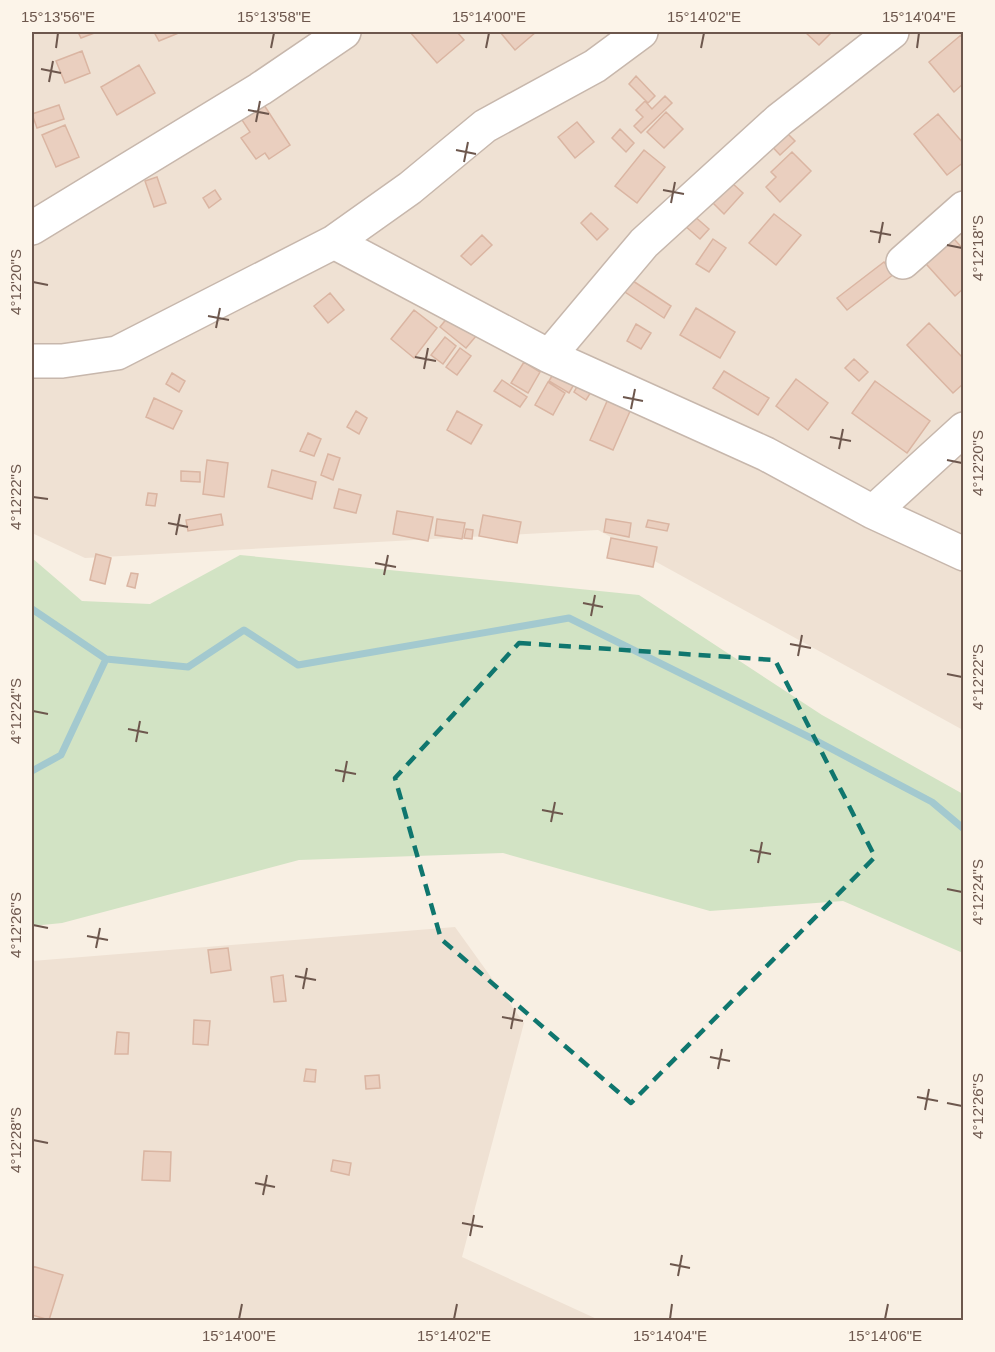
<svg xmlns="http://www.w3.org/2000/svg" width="995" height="1352" font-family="Helvetica,sans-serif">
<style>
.residential{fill:#efe1d3}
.green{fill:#d2e3c4}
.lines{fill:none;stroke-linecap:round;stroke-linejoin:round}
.stream{stroke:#a3c9cf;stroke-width:7}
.building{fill:#eacfbf;stroke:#dab5a2;stroke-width:1.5}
.minor-casing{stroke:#c7b7ac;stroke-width:36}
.minor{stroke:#fff;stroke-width:33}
.marked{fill:none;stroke:#0f766e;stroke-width:4.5;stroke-dasharray:12 8;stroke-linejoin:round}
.ticks{fill:none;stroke:#6d574d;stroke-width:2}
.neatline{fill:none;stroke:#6d574d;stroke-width:2}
.ticks-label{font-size:15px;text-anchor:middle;fill:#6d574d}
</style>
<rect width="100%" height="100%" fill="#f8efe3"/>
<!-- residential -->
<path class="residential" d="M32,32H963V730L598,530L85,558L32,533Z
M455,927L524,1023L462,1257L599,1320H32V961Z"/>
<!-- green -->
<path class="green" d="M240,555L639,595L822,715L963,794V953L843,901L710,911L503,853L299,860L62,923L32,926V558L82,601L150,604Z"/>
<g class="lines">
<!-- stream -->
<path class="stream" d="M32,609L106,659L188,667L244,630L298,665L569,618L811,738L932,802L964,829
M32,771L61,755L106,659"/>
</g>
<!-- building -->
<path class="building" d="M78,32H97L81,38Z
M154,32H181L159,41Z
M410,32H457L464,40L437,63Z
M500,32H536L515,50Z
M805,32H832L819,45Z
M961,35L964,39V83L954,92L929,62Z
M82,51L90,73L65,83L56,61Z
M139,65L155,93L117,115L101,87Z
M636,76L655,96L648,103L629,84Z
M665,96L672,103L641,133L634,126L643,117L636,110L645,101L652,109Z
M59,105L64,119L37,128L32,114Z
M264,105L290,145L269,159L265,153L256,159L241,138L250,132L242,120Z
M666,112L683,129L664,148L647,132Z
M938,114L964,144V162L947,175L914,134Z
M577,122L594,142L575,158L558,137Z
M65,125L79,157L56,167L42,135Z
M781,127L795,141L780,155L766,140Z
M620,129L634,143L626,152L612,138Z
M644,150L665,167L637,203L615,186Z
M792,152L811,171L780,202L766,187L776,177L771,172Z
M157,177L166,203L154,207L145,181Z
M732,183L743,193L724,214L713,203Z
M215,190L221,199L209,208L203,198Z
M591,213L608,229L597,240L581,223Z
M774,214L801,235L776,265L749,243Z
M693,215L709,229L700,239L684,225Z
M946,230L964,250V288L955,296L918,255Z
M482,235L492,245L471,265L461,256Z
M713,239L726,248L709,272L696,264Z
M884,262L894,274L847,310L837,298Z
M630,279L671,306L664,318L622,290Z
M330,293L344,310L328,323L314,306Z
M456,307L482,329L466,348L440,327Z
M696,308L735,332L720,358L680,335Z
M414,310L437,328L414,358L391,339Z
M929,323L964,359V383L953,393L907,345Z
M636,324L651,333L641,349L627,341Z
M445,337L456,346L443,364L431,355Z
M460,348L471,356L457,375L446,367Z
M854,359L868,372L859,381L845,368Z
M524,362L540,372L528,393L511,383Z
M560,362L580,374L569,393L549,381Z
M724,371L769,398L758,415L713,388Z
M172,373L185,381L179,392L166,384Z
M583,376L596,384L586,400L574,392Z
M796,379L828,403L808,430L776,406Z
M502,380L527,397L520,407L494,391Z
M875,381L930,421L907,453L852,413Z
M548,382L565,393L553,415L535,405Z
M154,398L182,411L173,429L146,417Z
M608,399L631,409L613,450L590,440Z
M356,411L367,418L359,434L347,427Z
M457,411L482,425L471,444L447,430Z
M308,433L321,439L314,456L300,451Z
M328,454L340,458L333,480L321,475Z
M207,460L228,463L224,497L203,494Z
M272,470L316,482L312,499L268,487Z
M181,471L200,472V482L181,481Z
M339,489L361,495L356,513L334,508Z
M148,493L157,494L155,506L146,505Z
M397,511L433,517L428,541L393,534Z
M221,514L223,525L188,531L186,520Z
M483,515L521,522L517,543L479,536Z
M437,519L465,523L462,539L435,535Z
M606,519L631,523L629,537L604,532Z
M648,520L669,524L667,531L646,527Z
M466,529L473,530L472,539L464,538Z
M611,538L657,547L653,567L607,558Z
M96,554L111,558L105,584L90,580Z
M131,573L138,574L135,588L127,586Z
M228,948L231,970L211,973L208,950Z
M283,975L286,1001L274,1002L271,977Z
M194,1020L210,1021L208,1045L193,1044Z
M117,1032L129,1033L128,1054H115Z
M306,1069L316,1070L315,1082L304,1081Z
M379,1075L380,1088L366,1089L365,1076Z
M144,1151L171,1152L170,1181L142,1180Z
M333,1160L351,1163L349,1175L331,1171Z
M32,1266L63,1275L49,1320L32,1315Z"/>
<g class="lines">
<defs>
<path id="minor" d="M32,228L260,89L344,32
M334,242L549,356L766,454L873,512L964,554
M903,262L964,208
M549,356L644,243L779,120L892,32
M32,361H62L117,353L334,242L410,188L485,126L595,66L641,32
M873,512L964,429"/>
</defs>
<!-- minor casing -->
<use href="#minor" class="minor-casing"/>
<!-- minor -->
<use href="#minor" class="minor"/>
</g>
<!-- marked area -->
<path class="marked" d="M519,643L775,660L875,857L631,1103L441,939L395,778Z"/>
<!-- ticks -->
<path class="ticks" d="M56,48L58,33M271,48L274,33M486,48L489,33M701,48L704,33M917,48L919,33M41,69L61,73M49,82L53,61M248,110L269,114M256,122L260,101M456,150L476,154M464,162L468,142M663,190L684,194M671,203L675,182M870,231L891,235M879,243L883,222M947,245L962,248M33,282L48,285M208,316L229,320M216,328L220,308M415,357L436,361M424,369L428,348M623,397L643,401M631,409L635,389M830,437L851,441M839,449L843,429M947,460L962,463M33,497L48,499M168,523L188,527M176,535L180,514M375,563L396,567M384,575L388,555M583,603L603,607M591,616L595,595M790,644L811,648M798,656L802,635M947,674L962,677M33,711L48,714M128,729L148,733M136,742L140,721M335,770L356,774M343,782L347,761M542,810L563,814M551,822L555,802M750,850L771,854M758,863L762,842M947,889L962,892M33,925L48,928M87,936L108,940M96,948L100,928M295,976L316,980M303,989L307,968M502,1017L523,1021M511,1029L515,1008M710,1057L730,1061M718,1069L722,1049M917,1097L938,1101M947,1103L962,1106M925,1110L929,1089M33,1140L48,1143M255,1183L275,1187M263,1195L267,1175M462,1223L483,1227M470,1236L474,1215M670,1264L690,1268M678,1276L682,1255M239,1319L242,1304M454,1319L457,1304M670,1319L672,1304M885,1319L888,1304"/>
<!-- border -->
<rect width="995" height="1352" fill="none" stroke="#fcf4e9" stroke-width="66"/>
<rect x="33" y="33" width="929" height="1286" class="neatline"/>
<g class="ticks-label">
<text x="58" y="22">15°13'56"E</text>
<text x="274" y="22">15°13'58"E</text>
<text x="489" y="22">15°14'00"E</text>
<text x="704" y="22">15°14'02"E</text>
<text x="919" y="22">15°14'04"E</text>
<text transform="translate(978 248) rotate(-90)" y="5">4°12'18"S</text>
<text transform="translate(16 282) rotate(-90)" y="5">4°12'20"S</text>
<text transform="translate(978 463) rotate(-90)" y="5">4°12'20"S</text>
<text transform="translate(16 497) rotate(-90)" y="5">4°12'22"S</text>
<text transform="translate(978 677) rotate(-90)" y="5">4°12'22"S</text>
<text transform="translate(16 711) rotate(-90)" y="5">4°12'24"S</text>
<text transform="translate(978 892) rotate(-90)" y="5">4°12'24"S</text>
<text transform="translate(16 925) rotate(-90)" y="5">4°12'26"S</text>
<text transform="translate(978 1106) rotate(-90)" y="5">4°12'26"S</text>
<text transform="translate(16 1140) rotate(-90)" y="5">4°12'28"S</text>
<text x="239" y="1341">15°14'00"E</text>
<text x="454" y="1341">15°14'02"E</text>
<text x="670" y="1341">15°14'04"E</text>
<text x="885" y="1341">15°14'06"E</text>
</g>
</svg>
